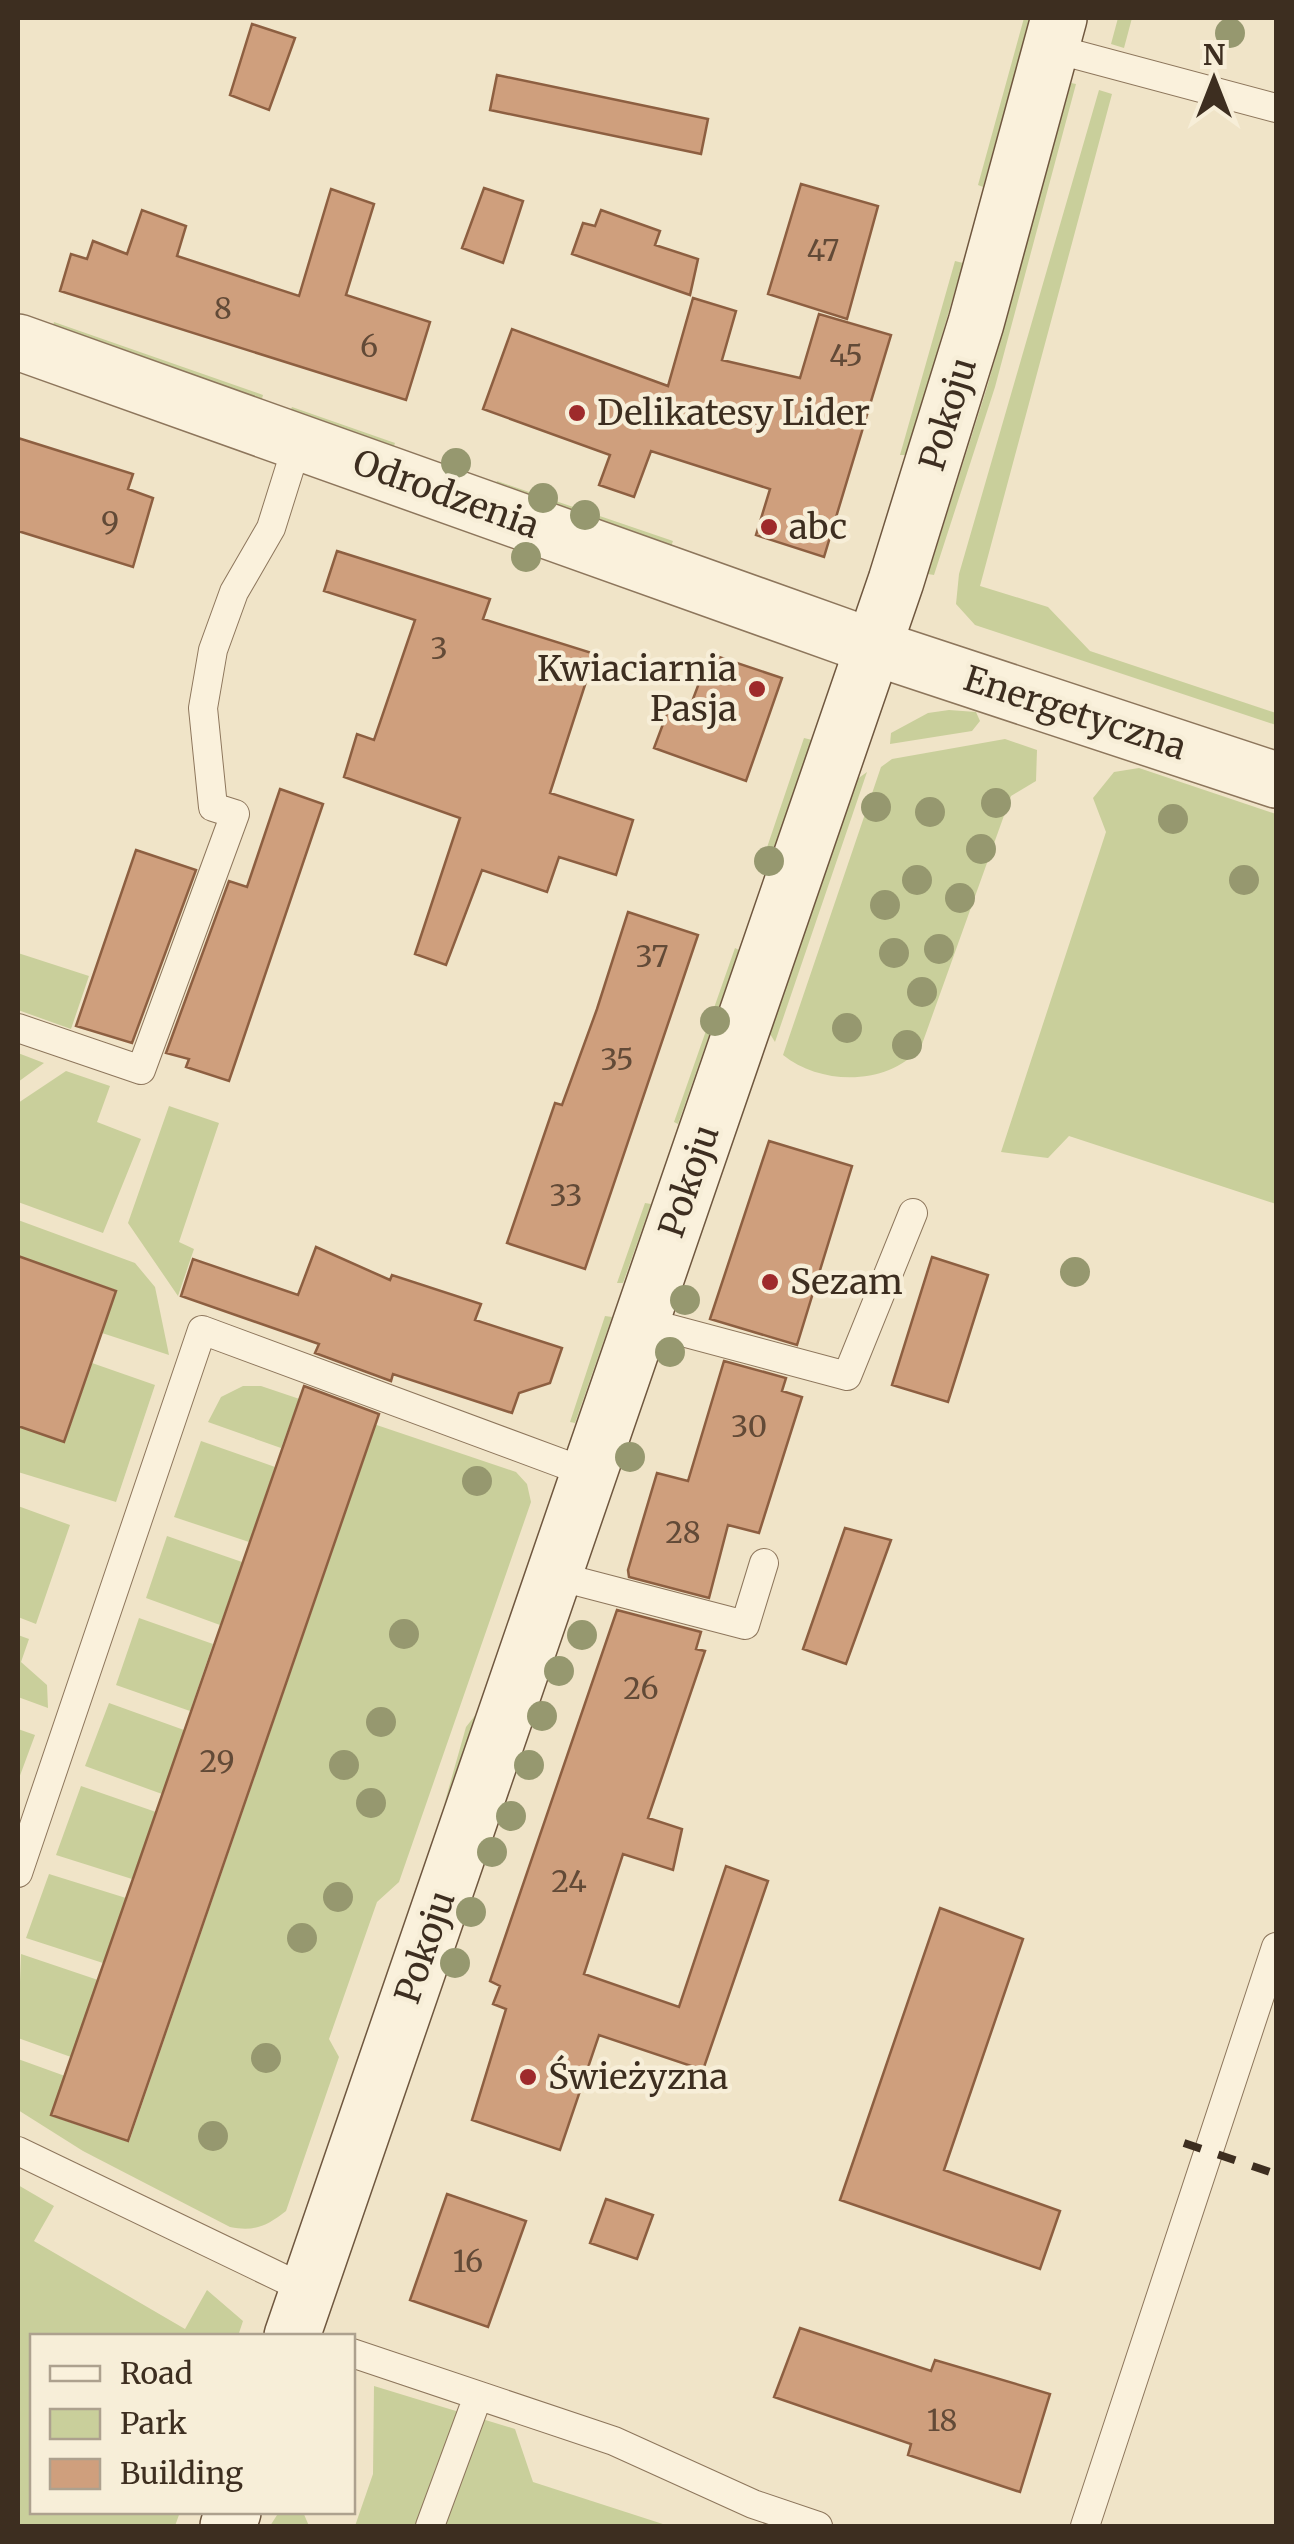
<svg xmlns="http://www.w3.org/2000/svg" width="1294" height="2544" font-family="Merriweather,serif">
<style>
.green{fill:#c9cf9b}
.building{fill:#cf9f7d;stroke:#8d5f41;stroke-width:2.5}
.lines{fill:none;stroke-linecap:round;stroke-linejoin:round}
.lane-casing{stroke:#8d765c;stroke-width:30}
.street-casing{stroke:#8d765c;stroke-width:58}
.secondary-casing{stroke:#6f573f;stroke-width:58}
.lane{stroke:#faf1dc;stroke-width:28}
.street{stroke:#faf1dc;stroke-width:55}
.secondary{stroke:#faf1dc;stroke-width:55}
.rail{stroke:#3d2e20;stroke-width:8;stroke-dasharray:18 18;stroke-linecap:butt}
.tree{fill:#96986f}
.poi-dot{fill:#9e2a2b;stroke:#f7eed8;stroke-width:4}
.labels{text-anchor:middle;dominant-baseline:central;stroke-width:9;stroke-linejoin:round;paint-order:stroke}
.number-label{font-size:30px;fill:#624a37}
.poi-label{font-size:35px;fill:#3d2e20;stroke:#f7eed8;text-anchor:start}
.street-label{font-size:35px;fill:#3d2e20;stroke:#f7eed8}
</style>
<rect width="100%" height="100%" fill="#f0e4c8"/>
<!-- green -->
<path class="green" d="M1024,18H1030L983,187L978,185Z
M1118,18H1132L1124,48L1111,44Z
M1071,83L1076,84L995,387L934,575L928,574L988,384Z
M1099,90L1112,94L980,586L1048,607L1090,651L1276,713V725L975,625L956,604L959,574Z
M955,261L963,263L907,455H900Z
M54,322L263,395L261,402L52,329Z
M292,407L395,443L393,449L289,413Z
M497,481L673,541L670,549L493,489Z
M949,710L976,712L980,721L972,731L890,744L891,733L928,713Z
M804,738L812,740L768,873L759,871Z
M1005,739L1037,750L1036,781L1011,796L921,1047C888,1086 822,1086 783,1055L881,767L892,759Z
M1139,768L1276,814V1204L1069,1136L1048,1158L1001,1152L1106,832L1093,798L1114,772Z
M867,772L775,1042L770,1034L856,780Z
M735,948L739,950L678,1124L674,1122Z
M18,953L89,976L71,1029L18,1010Z
M18,1053L44,1063L18,1082Z
M66,1071L110,1086L97,1122L141,1139L103,1233L18,1202V1103Z
M169,1106L219,1123L179,1242L194,1249L178,1296L128,1223Z
M645,1203L651,1204L623,1283H617Z
M18,1220L135,1263L155,1287L169,1355L102,1333L116,1290L18,1256Z
M605,1316L612,1317L575,1423L570,1422Z
M92,1363L155,1385L116,1502L18,1472V1426L65,1442Z
M243,1386H261L516,1472L527,1484L531,1502L399,1882L377,1902L329,2039L339,2057L286,2211C267,2226 254,2232 230,2227L83,2151L18,2110V2059L65,2076L51,2116L129,2142L373,1434L296,1407L281,1448L208,1422L221,1397Z
M201,1441L275,1467L249,1542L174,1517Z
M18,1506L70,1525L36,1624L18,1617Z
M167,1536L242,1562L220,1625L146,1598Z
M139,1618L213,1644L190,1711L116,1685Z
M18,1635L29,1639L21,1662L47,1685L48,1708L18,1697Z
M109,1703L184,1730L162,1794L85,1766Z
M477,1713L444,1805L466,1727Z
M18,1729L35,1735L18,1781Z
M81,1786L156,1812L132,1879L56,1855Z
M49,1874L126,1898L103,1963L26,1938Z
M21,1954L98,1980L71,2057L18,2038Z
M18,2185L54,2206L34,2241L185,2329L207,2290L243,2321L238,2336H32V2512H180L175,2526H18Z
M374,2386L515,2429L533,2482L669,2526H355L373,2474Z
M279,2512H303L309,2526H270Z"/>
<!-- building -->
<path class="building" d="M252,24L295,38L269,110L230,95Z
M497,75L708,119L701,154L490,110Z
M801,184L878,206L847,319L768,294Z
M484,188L523,201L503,263L462,248Z
M331,189L374,204L346,295L430,322L406,400L60,291L71,254L87,259L93,241L127,254L142,210L186,226L177,256L299,296Z
M601,210L660,231L655,245L698,259L690,295L572,254L583,223L595,226Z
M693,298L736,311L722,360L800,378L819,314L891,335L824,557L756,535L770,489L651,451L634,497L599,485L610,455L483,409L512,329L668,386Z
M18,438L133,474L128,489L153,498L133,567L18,531Z
M337,551L490,599L483,619L595,654L550,793L633,820L616,875L559,857L547,892L482,870L446,965L415,954L460,818L344,777L357,734L374,740L415,620L324,591Z
M710,654L782,678L746,781L654,748L669,708L687,715Z
M280,789L323,804L229,1081L186,1067L189,1059L166,1053L229,881L247,887Z
M136,850L196,870L132,1043L76,1026Z
M628,912L698,935L585,1269L507,1243L555,1103L562,1105L597,1009Z
M769,1141L852,1166L797,1345L710,1319Z
M316,1247L390,1280L392,1275L481,1304L475,1320L562,1348L550,1383L519,1393L512,1413L393,1374L391,1381L315,1353L319,1344L181,1296L193,1259L298,1295Z
M18,1256L116,1291L64,1442L18,1426Z
M932,1257L988,1275L948,1402L892,1385Z
M724,1361L786,1378L782,1391L802,1397L759,1533L728,1525L709,1598L629,1577L628,1570L657,1473L688,1481Z
M304,1386L379,1414L128,2141L51,2115Z
M845,1528L891,1540L846,1664L803,1649Z
M617,1610L701,1632L696,1649L705,1651L648,1818L682,1829L673,1870L623,1854L584,1974L679,2007L726,1866L768,1881L703,2070L599,2035L560,2150L472,2120L506,2009L493,2004L500,1986L490,1981Z
M940,1908L1023,1939L944,2170L1060,2211L1040,2269L840,2200Z
M447,2194L526,2221L488,2327L410,2300Z
M606,2199L653,2215L637,2259L590,2243Z
M800,2328L931,2371L935,2360L1050,2394L1020,2492L908,2455L911,2444L774,2397Z"/>
<g class="lines">
<defs>
<path id="lane" d="M1051,48L1276,108
M18,1028L141,1070L235,814L213,807L203,708L213,650L234,592L271,528L298,442
M641,1321L847,1376L913,1213
M553,1575L745,1625L764,1563
M18,1873L202,1330L588,1473
M18,2151L307,2290
M352,2353L614,2441L753,2504L818,2526
M430,2526L478,2396
M1085,2526L1276,1947"/>
<path id="street" d="M18,342L873,647L1276,780"/>
<path id="secondary" d="M292,2336L896,581L976,323L1059,18
M228,2526L233,2512"/>
</defs>
<!-- lane casing -->
<use href="#lane" class="lane-casing"/>
<!-- street casing -->
<use href="#street" class="street-casing"/>
<!-- secondary casing -->
<use href="#secondary" class="secondary-casing"/>
<!-- lane -->
<use href="#lane" class="lane"/>
<!-- street -->
<use href="#street" class="street"/>
<!-- secondary -->
<use href="#secondary" class="secondary"/>
<!-- rail -->
<path class="rail" d="M1184,2143L1276,2174"/>
</g>
<!-- trees -->
<g class="tree">
<circle cx="1230" cy="33" r="15"/>
<circle cx="456" cy="463" r="15"/>
<circle cx="543" cy="498" r="15"/>
<circle cx="585" cy="515" r="15"/>
<circle cx="526" cy="557" r="15"/>
<circle cx="996" cy="803" r="15"/>
<circle cx="876" cy="807" r="15"/>
<circle cx="930" cy="812" r="15"/>
<circle cx="1173" cy="819" r="15"/>
<circle cx="981" cy="849" r="15"/>
<circle cx="769" cy="861" r="15"/>
<circle cx="917" cy="880" r="15"/>
<circle cx="1244" cy="880" r="15"/>
<circle cx="960" cy="898" r="15"/>
<circle cx="885" cy="905" r="15"/>
<circle cx="939" cy="949" r="15"/>
<circle cx="894" cy="953" r="15"/>
<circle cx="922" cy="992" r="15"/>
<circle cx="715" cy="1021" r="15"/>
<circle cx="847" cy="1028" r="15"/>
<circle cx="907" cy="1045" r="15"/>
<circle cx="1075" cy="1272" r="15"/>
<circle cx="685" cy="1300" r="15"/>
<circle cx="670" cy="1352" r="15"/>
<circle cx="630" cy="1457" r="15"/>
<circle cx="477" cy="1481" r="15"/>
<circle cx="404" cy="1634" r="15"/>
<circle cx="582" cy="1635" r="15"/>
<circle cx="559" cy="1671" r="15"/>
<circle cx="542" cy="1716" r="15"/>
<circle cx="381" cy="1722" r="15"/>
<circle cx="344" cy="1765" r="15"/>
<circle cx="529" cy="1765" r="15"/>
<circle cx="371" cy="1803" r="15"/>
<circle cx="511" cy="1816" r="15"/>
<circle cx="492" cy="1852" r="15"/>
<circle cx="338" cy="1897" r="15"/>
<circle cx="471" cy="1912" r="15"/>
<circle cx="302" cy="1938" r="15"/>
<circle cx="455" cy="1963" r="15"/>
<circle cx="266" cy="2058" r="15"/>
<circle cx="213" cy="2136" r="15"/>
</g>
<!-- markers -->
<g class="poi-dot">
<circle cx="577" cy="413" r="10"/>
<circle cx="769" cy="527" r="10"/>
<circle cx="757" cy="689" r="10"/>
<circle cx="770" cy="1282" r="10"/>
<circle cx="528" cy="2077" r="10"/>
</g>
<g class="labels">
<!-- number labels -->
<g class="number-label">
<text x="823" y="250">47</text>
<text x="223" y="308">8</text>
<text x="369" y="346">6</text>
<text x="846" y="355">45</text>
<text x="110" y="522">9</text>
<text x="439" y="648">3</text>
<text x="652" y="956">37</text>
<text x="617" y="1059">35</text>
<text x="566" y="1195">33</text>
<text x="749" y="1426">30</text>
<text x="683" y="1532">28</text>
<text x="641" y="1688">26</text>
<text x="217" y="1761">29</text>
<text x="569" y="1881">24</text>
<text x="468" y="2261">16</text>
<text x="942" y="2420">18</text>
</g>
<!-- poi labels -->
<g class="poi-label">
<text x="597" y="413">Delikatesy Lider</text>
<text x="789" y="527">abc</text>
<text x="737" y="669" text-anchor="end">Kwiaciarnia<tspan x="737" dy="40">Pasja</tspan></text>
<text x="790" y="1282">Sezam</text>
<text x="548" y="2077">Świeżyzna</text>
</g>
<!-- street labels -->
<g class="street-label">
<text transform="translate(948 414) rotate(-73)">Pokoju</text>
<text transform="translate(446 494) rotate(20)">Odrodzenia</text>
<text transform="translate(1075 713) rotate(18)">Energetyczna</text>
<text transform="translate(689 1181) rotate(-71)">Pokoju</text>
<text transform="translate(425 1947) rotate(-71)">Pokoju</text>
</g>
</g>
<!-- border -->
<rect width="1294" height="2544" fill="none" stroke="#3d2e20" stroke-width="40"/>
<!-- legend -->
<rect x="30" y="2334" width="325" height="180" fill="#f7eed8" stroke="#ada18e" stroke-width="2.5"/>
<rect x="50" y="2366" width="50" height="15" fill="#faf1dc" stroke="#ada18e" stroke-width="2.5"/>
<text x="120" y="2384" font-size="30" fill="#3d2e20">Road</text>
<rect x="50" y="2409" width="50" height="30" fill="#c9cf9b" stroke="#ada18e" stroke-width="2.5"/>
<text x="120" y="2434" font-size="30" fill="#3d2e20">Park</text>
<rect x="50" y="2459" width="50" height="30" fill="#cf9f7d" stroke="#ada18e" stroke-width="2.5"/>
<text x="120" y="2484" font-size="30" fill="#3d2e20">Building</text>
<!-- north arrow -->
<g transform="translate(1214 80)" stroke="#f7eed8" stroke-width="8" paint-order="stroke">
<path d="M0-8L18 38L0 25L-18 38Z" fill="#3d2e20"/>
<text y="-15" font-size="28" font-weight="bold" text-anchor="middle" fill="#3d2e20">N</text>
</g>
</svg>
